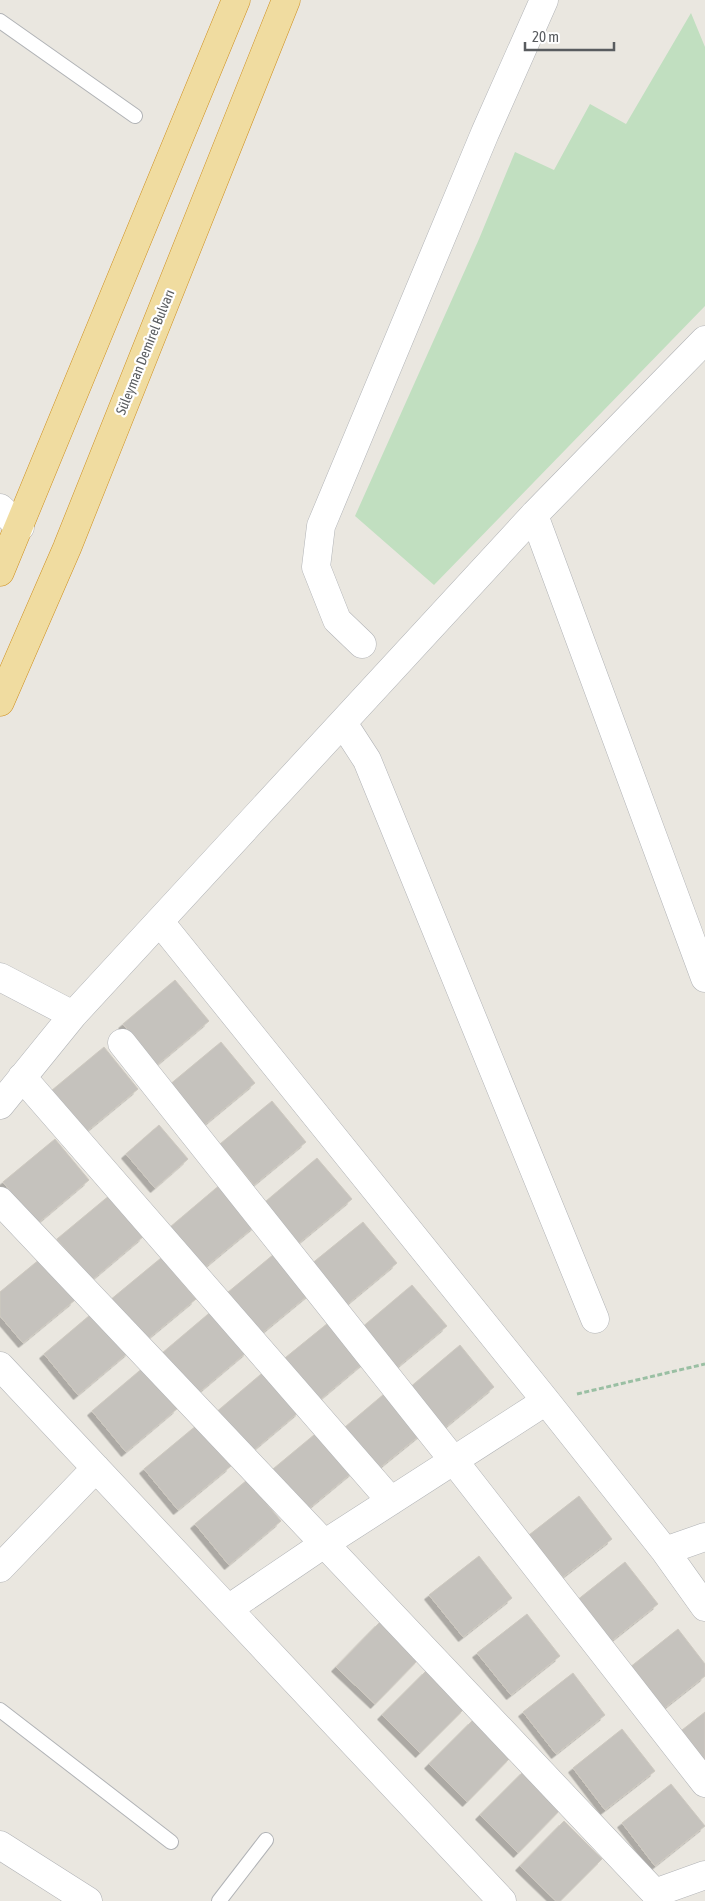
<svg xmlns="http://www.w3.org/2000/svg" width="705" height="1901" font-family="'Asap Condensed',sans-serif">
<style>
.green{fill:#c1dfc0}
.building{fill:#c5c2bd;stroke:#cec9c0;filter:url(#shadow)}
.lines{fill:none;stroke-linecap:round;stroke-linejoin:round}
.service-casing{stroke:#b1b3b6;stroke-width:16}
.minor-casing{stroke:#b1b3b6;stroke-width:29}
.trunk-casing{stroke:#ce8f1d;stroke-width:29}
.path{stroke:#9abfa3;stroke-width:3;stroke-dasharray:5 2.5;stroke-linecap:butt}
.service{stroke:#fff;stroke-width:14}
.minor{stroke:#fff;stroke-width:28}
.trunk{stroke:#f0dca0;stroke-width:28}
.labels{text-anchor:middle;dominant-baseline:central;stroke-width:4.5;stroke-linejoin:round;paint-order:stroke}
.street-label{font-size:14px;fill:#595c5f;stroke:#fff}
</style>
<defs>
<filter id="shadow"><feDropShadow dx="-4.5" dy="4.5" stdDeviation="0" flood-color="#0004"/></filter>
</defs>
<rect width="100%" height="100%" fill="#eae7e0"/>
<!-- green -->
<path class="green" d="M691,13L705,47V306L434,585L355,516L479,239L515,152L554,170L590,104L626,124Z"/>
<!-- building -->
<path class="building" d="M175,980L209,1021L157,1065L123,1024Z
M221,1042L255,1083L202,1127L168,1086Z
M104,1047L138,1089L86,1132L51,1091Z
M272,1101L306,1142L254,1185L220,1144Z
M159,1125L188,1159L155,1188L126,1154Z
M55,1139L89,1180L37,1224L3,1182Z
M317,1158L352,1199L299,1243L265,1202Z
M221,1184L256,1225L203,1269L169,1228Z
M110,1195L144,1236L92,1280L57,1239Z
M363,1222L397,1263L344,1307L310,1265Z
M279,1250L313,1291L261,1334L227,1293Z
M161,1258L196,1299L143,1343L109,1301Z
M40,1259L75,1300L23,1343L0,1316V1292Z
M412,1285L447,1326L394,1370L360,1329Z
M96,1310L130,1351L78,1395L44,1354Z
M213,1310L248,1351L196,1395L161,1354Z
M333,1319L367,1360L315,1404L280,1362Z
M460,1345L494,1387L442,1430L408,1389Z
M144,1367L178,1408L126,1452L92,1411Z
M266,1370L300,1411L248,1455L214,1414Z
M390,1389L425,1431L372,1474L338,1433Z
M197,1425L231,1466L178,1510L144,1469Z
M320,1430L354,1471L301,1515L267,1474Z
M247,1480L281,1521L229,1565L195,1524Z
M579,1496L612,1539L563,1577L529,1535Z
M479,1556L512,1598L463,1637L429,1595Z
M625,1562L658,1604L609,1643L576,1601Z
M527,1614L560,1656L511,1695L477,1653Z
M380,1622L419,1659L375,1704L336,1667Z
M678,1629L705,1664V1676L662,1710L629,1668Z
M427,1670L465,1708L420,1753L382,1715Z
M573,1673L605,1715L556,1754L523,1712Z
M705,1712V1770L677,1734Z
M473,1720L511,1757L467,1802L429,1764Z
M622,1729L655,1771L605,1810L573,1768Z
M525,1770L562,1808L518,1853L480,1815Z
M671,1784L705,1826L655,1866L622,1823Z
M564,1821L602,1859L560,1901H556L520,1866Z"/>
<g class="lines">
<defs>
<path id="service" d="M0,21L135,116
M0,1710L171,1842
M219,1901L266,1840"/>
<path id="minor" d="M0,508L20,527
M534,515L705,978
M362,644L337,620L316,567L321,526L485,133L544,0
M343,723L367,760L595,1319
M160,922L546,1401L665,1551L705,1607
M0,977L73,1015
M122,1043L454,1461L705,1783
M22,1077L391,1501
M0,1105L73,1015L534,515L705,340
M0,1201L655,1893L705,1875
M0,1366L502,1901
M665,1551L705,1537
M0,1568L96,1468
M228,1609L324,1544L546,1401
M0,1845L88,1901"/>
<path id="trunk" d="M0,572L236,0
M0,702L67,548L286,0"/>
</defs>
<!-- service casing -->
<use href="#service" class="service-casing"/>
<!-- minor casing -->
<use href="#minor" class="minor-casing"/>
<!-- trunk casing -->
<use href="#trunk" class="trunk-casing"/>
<!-- path -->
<path class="path" d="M577,1394L705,1364"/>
<!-- service -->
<use href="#service" class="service"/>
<!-- minor -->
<use href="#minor" class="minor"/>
<!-- trunk -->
<use href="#trunk" class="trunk"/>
</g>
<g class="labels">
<!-- street labels -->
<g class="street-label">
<text transform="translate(145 352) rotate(-68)">Süleyman Demirel Bulvarı</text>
</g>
</g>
<!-- scale -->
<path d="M525 42v8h89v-8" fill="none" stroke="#595c5f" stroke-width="2.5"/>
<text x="532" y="42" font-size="15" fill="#595c5f" stroke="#ffffff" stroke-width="4" paint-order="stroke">20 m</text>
</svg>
